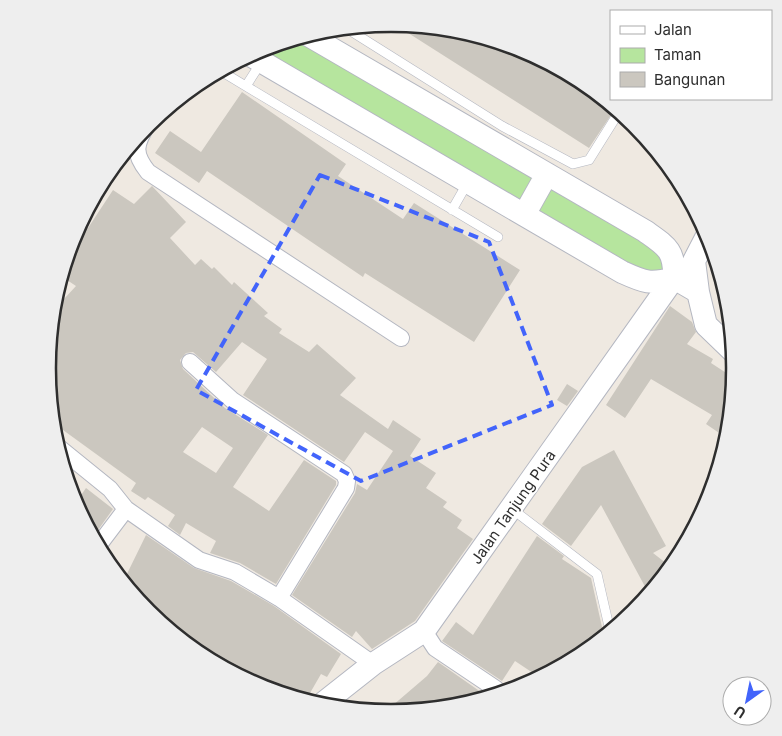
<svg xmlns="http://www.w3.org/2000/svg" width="782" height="736" font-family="Inter,sans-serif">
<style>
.green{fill:#b6e59e}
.building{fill:#cbc7bf;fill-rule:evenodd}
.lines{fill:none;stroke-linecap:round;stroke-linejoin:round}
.lane-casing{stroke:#b4b7c1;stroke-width:10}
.street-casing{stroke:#b4b7c1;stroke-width:18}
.secondary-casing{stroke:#b4b7c1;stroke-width:24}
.lane{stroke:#fff;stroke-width:9}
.street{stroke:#fff;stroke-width:16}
.secondary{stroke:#fff;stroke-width:22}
.marked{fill:none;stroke:#4264fb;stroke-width:4;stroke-dasharray:10 6;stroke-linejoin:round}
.labels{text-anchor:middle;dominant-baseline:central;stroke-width:4;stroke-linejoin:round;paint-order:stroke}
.street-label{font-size:15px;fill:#2e2e2e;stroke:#fff}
.rim{fill:none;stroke:#2e2e2e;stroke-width:2.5}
</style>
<rect width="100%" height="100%" fill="#efe9e1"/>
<!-- green -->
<path class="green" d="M308,35L645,231L674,278L622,272L260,50Z"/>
<!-- building -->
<path class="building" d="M394,24L458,30L523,50L582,82L615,109L589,148Z
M242,92L346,164L338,176L403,219L414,203L520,270L474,342L365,273L363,277L207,171L199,183L155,153L170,131L201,152Z
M152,186L186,222L170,238L195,265L201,259L212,269L214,267L232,285L234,282L268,313L264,316L282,329L279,333L309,352L317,344L356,378L340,395L388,429L393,420L421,439L410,456L436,473L426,488L447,502L443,507L462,520L457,528L473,539L415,621L372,649L356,631L352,637L292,595L355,493L357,484L367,490L393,451L365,432L344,462L243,395L267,359L242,342L216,372L193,352L186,353L180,360L183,369L225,408L268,435L233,487L269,511L304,460L336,481V485L276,584L240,563L210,553L216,541L186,523L180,535L168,526L175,515L148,497L145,500L131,491L136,483L52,422L47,368L52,312L76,286L61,276L73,236L80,222L88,228L113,190L134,204ZM202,427L233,448L216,473L183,452Z
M670,306L692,322L696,332L687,344L713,359L711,363L734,378L728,439L706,424L712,415L651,379L625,418L606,405Z
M567,384L578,391L567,406L557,400Z
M614,450L666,546L653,553L671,567L649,594L601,505L571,546L542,524L582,467Z
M86,488L113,509L93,537L75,504Z
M146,535L194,568L231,581L274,606L341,654L327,677L321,674L306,700L259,686L200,654L147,611L123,582Z
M537,536L564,556L562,559L591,578L604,636L582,654L539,677L515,661L502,681L442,641L456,622L473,635Z
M438,662L488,697L458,706L385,712L427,676Z"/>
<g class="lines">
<defs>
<path id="lane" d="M346,28L502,126L573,164L589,160L614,120
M224,73L498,237
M246,86L262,61
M452,210L468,182
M512,509L597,574L610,631"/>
<path id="street" d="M147,125C135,145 133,153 148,172L401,338
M190,362L232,400L344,474L347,481L346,488L279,598
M57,446L110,489L126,509L199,560L235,572L279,598L373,664
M98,546L126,509
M424,631L435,648L496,689L497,694"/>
<path id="secondary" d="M308,35L645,231C666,246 675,250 674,278
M250,55L622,272C644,282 650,285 674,278L698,292
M524,215L547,174
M708,234L694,261L698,292L706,325L734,352
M321,705L373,664L424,631L674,278"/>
</defs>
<!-- lane casing -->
<use href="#lane" class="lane-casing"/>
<!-- street casing -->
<use href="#street" class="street-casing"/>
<!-- secondary casing -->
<use href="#secondary" class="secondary-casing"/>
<!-- lane -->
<use href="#lane" class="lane"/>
<!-- street -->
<use href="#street" class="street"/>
<!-- secondary -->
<use href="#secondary" class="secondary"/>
</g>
<!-- marked area -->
<path class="marked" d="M320,175L489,242L552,405L361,481L196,390Z"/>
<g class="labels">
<!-- street labels -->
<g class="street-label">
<text transform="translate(513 507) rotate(-55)">Jalan Tanjung Pura</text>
</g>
</g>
<!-- crop -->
<path d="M0 0H782V736H0ZM391 32H391A335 335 0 0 1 726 367V369A335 335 0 0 1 391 704H391A335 335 0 0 1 56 369V367A335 335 0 0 1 391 32Z" fill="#eee" fill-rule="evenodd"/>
<path class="rim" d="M391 32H391A335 335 0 0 1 726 367V369A335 335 0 0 1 391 704H391A335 335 0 0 1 56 369V367A335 335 0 0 1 391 32Z"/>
<!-- legend -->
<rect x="610" y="10" width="162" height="90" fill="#ffffff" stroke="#ababab"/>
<rect x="620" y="26" width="25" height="8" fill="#ffffff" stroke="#ababab"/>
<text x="654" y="35" font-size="15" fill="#2e2e2e">Jalan</text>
<rect x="620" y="48" width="25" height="15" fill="#b6e59e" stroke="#ababab"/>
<text x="654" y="60" font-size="15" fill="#2e2e2e">Taman</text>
<rect x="620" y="72" width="25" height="15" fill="#cbc7bf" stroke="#ababab"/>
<text x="654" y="85" font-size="15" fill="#2e2e2e">Bangunan</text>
<!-- north arrow -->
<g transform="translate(747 701) rotate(213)"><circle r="24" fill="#ffffff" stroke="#ababab"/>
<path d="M0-4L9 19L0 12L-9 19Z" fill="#4264fb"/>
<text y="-8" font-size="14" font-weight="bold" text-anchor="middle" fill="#2e2e2e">U</text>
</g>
</svg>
